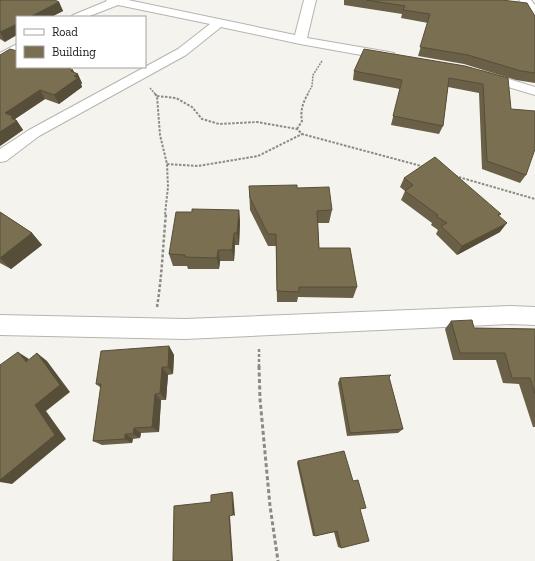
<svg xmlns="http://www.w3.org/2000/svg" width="535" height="561" font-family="'Zilla Slab',serif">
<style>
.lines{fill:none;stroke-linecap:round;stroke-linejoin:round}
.minor-casing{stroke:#b6b4af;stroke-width:2}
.secondary-casing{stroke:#b6b4af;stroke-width:2}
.path-far3{stroke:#8b8a85;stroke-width:1.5;stroke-dasharray:2 1;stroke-linecap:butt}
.path-far2{stroke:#8b8a85;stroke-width:2;stroke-dasharray:2.5 1.5;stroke-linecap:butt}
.path-far1{stroke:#8b8a85;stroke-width:2.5;stroke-dasharray:3 2;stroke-linecap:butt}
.path{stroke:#8b8a85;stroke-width:3;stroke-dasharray:4 2.5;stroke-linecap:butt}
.minor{fill:#fff;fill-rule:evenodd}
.secondary{fill:#fff;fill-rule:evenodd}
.wall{fill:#6a5f47}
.shaded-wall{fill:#564e39}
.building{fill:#7b6f52;stroke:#564e39}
</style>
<rect width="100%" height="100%" fill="#f5f3ed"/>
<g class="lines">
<defs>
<path id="minor" d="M106,0H128L295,35L304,0H316L307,38L389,52L394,53L395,56L394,59L389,60L300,44L221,27L186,55L39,136L6,161L0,162V149L29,130L178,49L210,24L118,5L87,17H71L73,15L107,1Z
M17,44V53L0,62V53Z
M483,71L535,87V95L478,78L476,75L478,72Z
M511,306L535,307V325L511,324L185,339L0,335V315L185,319Z"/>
<path id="secondary" d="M519,0H531L535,5V17L531,16Z"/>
</defs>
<!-- minor casing -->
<use href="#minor" class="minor-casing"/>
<!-- secondary casing -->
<use href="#secondary" class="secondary-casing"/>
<!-- path-far3 -->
<path class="path-far3" d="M150,88L156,95
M307,95L312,86L313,75L322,61"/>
<!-- path-far2 -->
<path class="path-far2" d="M155,94L157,96L160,135L167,164L168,187L165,214
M157,96L176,98L192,107L202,119L219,124L257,122L297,129L302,134L425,167
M297,129L302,121C300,111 303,102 308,94
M167,164L198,166L258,156L302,134
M455,176L535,199"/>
<!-- path-far1 -->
<path class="path-far1" d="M157,307C162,276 163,245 166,213
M259,367V347"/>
<!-- path -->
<path class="path" d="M259,366L260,399L270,506L278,561"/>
<!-- minor -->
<use href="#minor" class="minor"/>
<!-- secondary -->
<use href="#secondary" class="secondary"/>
</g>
<!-- wall -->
<path class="wall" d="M0,0L59,2L63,11L51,17H17L5,42L0,39Z
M344,0H502L535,16V83L516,80L464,64L418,56L428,23L401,18L402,14L344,5Z
M0,55L17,67L74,73L82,83L81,84L82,87L59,104L45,99L15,119L17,121L23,130L0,146Z
M465,66L511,109L526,175L520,183L482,169L479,93L448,87L443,126L439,134L391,125L400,89L353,80L354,71Z
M404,178L501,214L499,216L500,232L457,255L436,234L438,230L431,225L432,223L401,200L405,191L400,187Z
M249,186L297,188L332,210L329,223H318L319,248L357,287L353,298L298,297L297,302H277L276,246H268L250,210Z
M239,210L240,222L239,245H235L234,261H220L219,269H188L187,266H173L169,254L192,212Z
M0,212L32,233L42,245L11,269L0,263Z
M451,321L474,328L535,329V427H533L519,384L503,383L496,360H453L445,329Z
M169,346L174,355L173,374L168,375L166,400H161L159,432L141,433L140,438L133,439L132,443L102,445L93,441L101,388L96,384Z
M389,377L403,429L398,433L347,436L338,383L340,378Z
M298,461L353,481L360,509L341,548L338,547L334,532L315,536H313L297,463Z"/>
<!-- shaded-wall -->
<path class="shaded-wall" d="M59,2L63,11L51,17H30Z
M17,24V35L5,42L0,32Z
M73,70L76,75L78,74L82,83L81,84L82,87L59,104L54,95L71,71Z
M40,90L45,99L15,119L16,121H17L23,130L0,146V132L5,113Z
M239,210L240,222L239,245L237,233Z
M507,223L500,232L457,255L462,246Z
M32,233L42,245L11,269L0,258Z
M234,233L235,245L234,261L232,250Z
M218,250L220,261L219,269L217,258Z
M169,346L174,355L173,374L168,367Z
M18,352L29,359L26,362Z
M37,353L47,361L70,392L46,411L66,439L12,484L0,482V480Z
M162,367L168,375L166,400L160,393Z
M155,394L161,400L159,432L152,427Z
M134,428L141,433L140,438L133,434Z
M125,434L133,439L132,443L125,439Z
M232,492L233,493L235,516L233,515Z
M229,516H230L233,561H232Z"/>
<!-- building -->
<path class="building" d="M0,0H55L59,2L30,17H17V24L0,32Z
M366,0H502L527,3L535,16V73L521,71L468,55L420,47L430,14L403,10L405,6Z
M10,49L17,51V67H66L73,70L71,71L78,74L74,76L78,78L54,95L40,90L5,113L14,117L11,118L17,121L0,132V55Z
M364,49L465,66L508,78L511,109L535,111V149L526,175L487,161L483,84L449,78L443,126L393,116L402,80L354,71Z
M435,157L501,214L498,215L507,223L462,246L441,226L447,223L436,216L438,215L405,191L413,185L404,178Z
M297,185V188L329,187L332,210L317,211L319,248H350L357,287H299V292L277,291L276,234H268L250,198L249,186Z
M192,209L239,210L237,233H234L232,250H218L217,258L185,257V255L169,254L176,212H192Z
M0,212L32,233L0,258Z
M472,320L474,328L535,329V394L530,378H512L505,353H460L451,321Z
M169,346L168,367H162L160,393L155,394L152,427L134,428L133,434H125V439L93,441L101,384H96L101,351Z
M18,352L26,362L37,353L60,385L35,405L55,435L0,480V365Z
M391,375L389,377L403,429L350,433L340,378Z
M344,451L353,481L358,480L366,508L360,509L369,541L341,548L337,531L315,536L298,461Z
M232,492L233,515L229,516L232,561H173L174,506L211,502V495Z"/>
<!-- legend -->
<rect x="16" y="16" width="130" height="52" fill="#ffffff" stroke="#a3a2a1"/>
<rect x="24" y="29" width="20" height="6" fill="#ffffff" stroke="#a3a2a1"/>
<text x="52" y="36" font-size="12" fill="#181715">Road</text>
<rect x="24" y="46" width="20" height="12" fill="#7b6f52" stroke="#a3a2a1"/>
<text x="52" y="56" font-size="12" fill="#181715">Building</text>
</svg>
